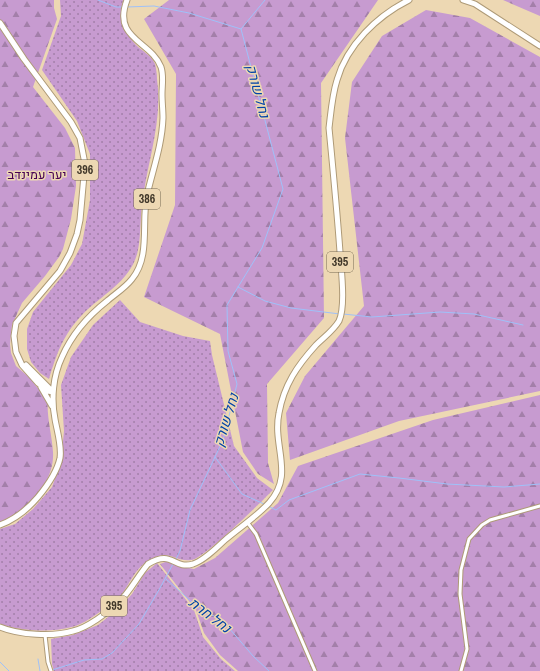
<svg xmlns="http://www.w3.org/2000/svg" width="540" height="671" font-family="'Archivo Narrow',Heebo,sans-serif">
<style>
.grass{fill:url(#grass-dots)}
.forest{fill:url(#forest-firs)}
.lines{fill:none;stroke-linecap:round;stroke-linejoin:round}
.stream{stroke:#9fc1f9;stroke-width:1}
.street-casing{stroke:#ae9a77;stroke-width:5}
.primary-casing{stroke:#ae9a77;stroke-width:7}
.street{stroke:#fff;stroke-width:3}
.primary{stroke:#fff;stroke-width:5}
.labels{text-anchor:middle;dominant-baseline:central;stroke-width:3;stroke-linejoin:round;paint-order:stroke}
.shield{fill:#edd8b3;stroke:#756853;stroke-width:1}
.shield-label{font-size:12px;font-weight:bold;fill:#41382a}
.park-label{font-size:13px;fill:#460053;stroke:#edd8b3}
.water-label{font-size:14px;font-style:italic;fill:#0042a9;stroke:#edd8b3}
</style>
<defs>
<pattern id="grass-dots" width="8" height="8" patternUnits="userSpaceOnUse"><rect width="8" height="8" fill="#c79bd0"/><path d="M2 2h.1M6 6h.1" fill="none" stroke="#a37fa9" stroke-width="1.8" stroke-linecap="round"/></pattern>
<pattern id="forest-firs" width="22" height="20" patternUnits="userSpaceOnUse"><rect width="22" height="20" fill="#c79bd0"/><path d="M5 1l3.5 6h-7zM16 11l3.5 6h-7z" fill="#a37fa9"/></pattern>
</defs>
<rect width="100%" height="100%" fill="#edd8b3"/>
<!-- grass -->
<path class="grass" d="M60,0H123C120,16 124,33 136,45C142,51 151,55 155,64C156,68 157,74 157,79C163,122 147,162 142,205C140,220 141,235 138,250C132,281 102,294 82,315C63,335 57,353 49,379L40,373L31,362L27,349V329L33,312L71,265L82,244L90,200V154L77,121L42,70L61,16Z
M120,300L140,322L183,336L210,341L212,355L234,446L257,478L273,490C262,501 203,560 191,560C176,562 170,550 153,558C134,567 131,584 118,599C114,603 108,606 103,610C94,616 83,624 72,627C49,633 22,631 0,624V529L15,524L33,509L52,487L61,462L64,431L61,385L71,357L93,325Z
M157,563L194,610L203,637L221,659L235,671H54L52,664L51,639L73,635L98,625L117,610L132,594L145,573Z"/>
<!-- forest -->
<path class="forest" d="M0,0H54V8L57,19L33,87L65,128L75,148L76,186L71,219L63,249L59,257L45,276L22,303L12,325L10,344L11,353L16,366L31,379L36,386L48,397C46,416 52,434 53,452C55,483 26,511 0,522Z
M169,0H378L321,83L324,318L267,384L268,463L274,484L258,474L243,452L220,334L144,297L175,205L176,74L144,19Z
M503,0H540V16Z
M426,10L470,18L540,57V391L399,421L290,460L286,413L305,376L364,306L345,138L352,82L382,36Z
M540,395V671H238L220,655L204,633L196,610L160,564L168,561L179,566L194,569L215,558L278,503L298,466L433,420Z"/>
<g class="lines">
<!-- stream -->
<path class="stream" d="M98,0L116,7H124
M127,7L154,6L189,13L241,29
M238,287L265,301L291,308L340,314
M343,314L372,317L440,312L474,314L523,325
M215,457L242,494L264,504
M268,506L276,510L289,500L360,474L399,478L447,484L504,487L540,484
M176,559L180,551L190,510L223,440L237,384L228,351L227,305L262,248L283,189L241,29L265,0
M166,579L202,611L214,616L229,628L253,656L269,671
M38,659L40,671
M0,662L9,671
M49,671L84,660L102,659L112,653L139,624L160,588L173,564"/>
<defs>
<path id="street" d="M247,522L256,534L315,671
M45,635L48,662L51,671
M461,671L467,649L460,594L461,570L469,539L482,525L490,520L540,506"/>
<path id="primary" d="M463,0L475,4L540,46
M0,23L24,59L71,122L80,138L85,164L80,220L77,234L70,253L60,271L16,323L14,336L16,352L22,365L38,383L48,391L53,392
M26,365L53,392
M41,387L52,406
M0,525C16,519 27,510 38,497C48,485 57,472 60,458C62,446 57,431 55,419C51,399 53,376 62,357C72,334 88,316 107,301C115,294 125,288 132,279C151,256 141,222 147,195C153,169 162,145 163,118C163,110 162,102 162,94C162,85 164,76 161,67C151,41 112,39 127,0
M0,627C19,635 53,637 73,631C87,628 107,613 118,603C130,592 137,577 148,564C173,549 173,570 193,564C205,560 216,548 225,540C239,528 256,517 269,503C295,474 272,447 279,413C284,385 297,366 316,345C324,337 333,331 339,321C346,306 341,269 340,252C337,210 333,169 329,128C331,112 332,96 337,80C347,45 377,16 409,0"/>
</defs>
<!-- street casing -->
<use href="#street" class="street-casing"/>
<!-- primary casing -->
<use href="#primary" class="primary-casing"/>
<!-- street -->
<use href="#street" class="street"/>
<!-- primary -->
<use href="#primary" class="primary"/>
</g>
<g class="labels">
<!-- shield labels -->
<g class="shield">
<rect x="72" y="160" width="26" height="20" rx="3"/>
<rect x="134" y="189" width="26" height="20" rx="3"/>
<rect x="327" y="252" width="26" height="20" rx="3"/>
<rect x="101" y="596" width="26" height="20" rx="3"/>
</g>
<g class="shield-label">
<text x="85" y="170">396</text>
<text x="147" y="199">386</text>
<text x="340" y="262">395</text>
<text x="114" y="606">395</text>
</g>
<!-- park labels -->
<g class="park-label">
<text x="37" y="174">יער עמינדב</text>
</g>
<!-- water labels -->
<g class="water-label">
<text transform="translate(258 91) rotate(75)">נחל שורק</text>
<text transform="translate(226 420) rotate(-73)">נחל שורק</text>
<text transform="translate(210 615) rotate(37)">נחל חרת</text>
</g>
</g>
</svg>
